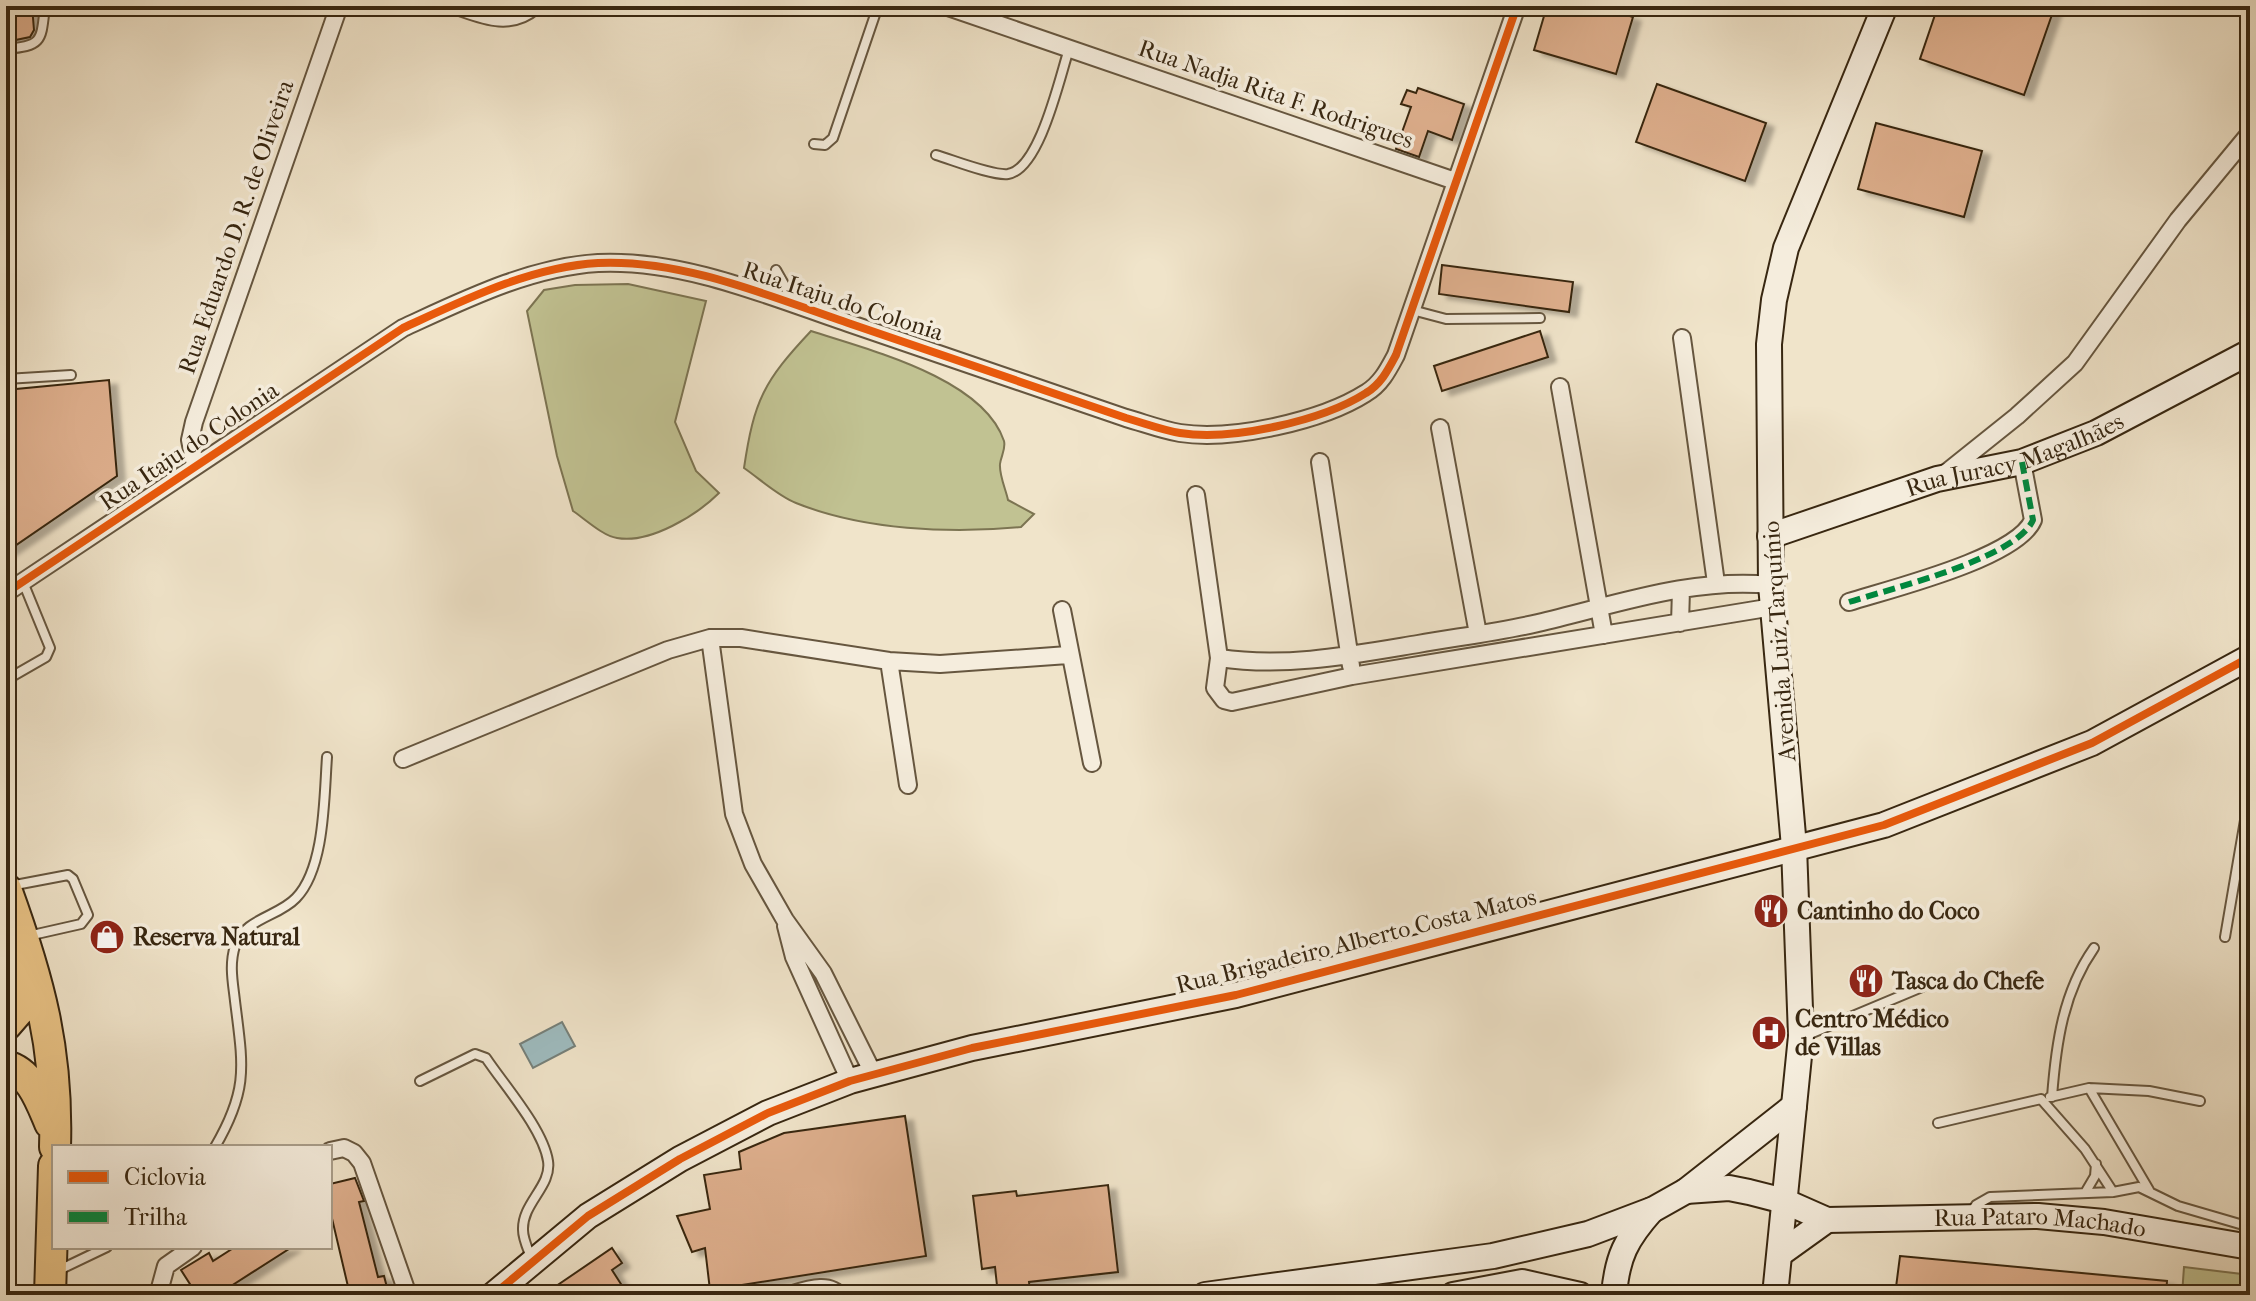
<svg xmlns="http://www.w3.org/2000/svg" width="2256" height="1301" font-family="'IM FELL French Canon',serif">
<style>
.green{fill:#c1c292;stroke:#7c7452;stroke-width:2}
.water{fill:#9ebcc0;stroke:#75807a;stroke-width:2}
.building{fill:#deaf8d;stroke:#382711;stroke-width:2;filter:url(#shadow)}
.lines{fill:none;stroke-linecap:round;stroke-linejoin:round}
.lane-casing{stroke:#66563f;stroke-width:12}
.street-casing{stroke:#66563f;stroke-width:20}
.secondary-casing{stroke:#382711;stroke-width:28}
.highway-casing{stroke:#382711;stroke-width:34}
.lane{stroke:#f5eddd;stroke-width:8}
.street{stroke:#f5eddd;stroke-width:16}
.secondary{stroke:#f5eddd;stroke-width:24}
.highway{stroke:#e8c285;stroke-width:30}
.quiet{stroke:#00873e;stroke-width:6;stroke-dasharray:12 6;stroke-linecap:butt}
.cycleway-casing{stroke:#f5eddd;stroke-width:13}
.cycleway{stroke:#e8590c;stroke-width:8}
.labels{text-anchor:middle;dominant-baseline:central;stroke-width:7;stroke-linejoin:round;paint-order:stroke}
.street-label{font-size:24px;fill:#382711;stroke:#f5eddd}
.poi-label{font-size:24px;font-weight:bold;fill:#382711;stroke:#f5eddd;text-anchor:start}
</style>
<defs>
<filter id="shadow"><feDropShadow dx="8" dy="4.5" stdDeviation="2" flood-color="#0004"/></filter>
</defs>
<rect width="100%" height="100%" fill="#f0e4ca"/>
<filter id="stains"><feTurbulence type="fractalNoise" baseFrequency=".0025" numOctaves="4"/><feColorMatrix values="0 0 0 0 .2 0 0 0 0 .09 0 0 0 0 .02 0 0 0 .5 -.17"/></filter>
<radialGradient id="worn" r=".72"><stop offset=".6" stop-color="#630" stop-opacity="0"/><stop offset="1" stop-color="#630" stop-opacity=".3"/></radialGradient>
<!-- green -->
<path class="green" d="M628,284L706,301L675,422L696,471L719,493C697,515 650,544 617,538C603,536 585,519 573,511L557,456L527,311L544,290L575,285Z
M811,331C869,350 983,378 1004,441C1006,449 1001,456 1000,464C999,475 1006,490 1008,500L1034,514L1021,527C950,534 863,530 796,503C778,496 760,479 744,468C754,400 764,381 811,331Z
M2184,1267L2250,1275V1295H2182Z"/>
<!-- water -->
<path class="water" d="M562,1022L575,1046L533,1068L520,1044Z"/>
<!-- building -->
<path class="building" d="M6,6H32L34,30L30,37L6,42Z
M1547,6H1598L1633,17L1616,74L1534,50Z
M1938,6H2055L2024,95L1920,59Z
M1657,84L1766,123L1745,181L1636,142Z
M1418,88L1464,104L1452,140L1428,131L1419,157L1396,149L1411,107L1401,104L1407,90L1416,93Z
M1876,123L1982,151L1964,217L1858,189Z
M1442,265L1573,282L1569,312L1439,294Z
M1540,331L1548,357L1442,391L1434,366Z
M109,380L117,476L6,552V390Z
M905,1116L926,1256L710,1290L705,1248L692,1252L677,1216L710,1209L704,1175L741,1169L739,1152L784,1133Z
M355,1178L364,1201L359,1202L378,1277L384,1276L389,1295H350L330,1210V1184Z
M1108,1185L1118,1272L1029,1282L1030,1291L998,1295L995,1267L982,1269L973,1196L1016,1191L1017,1196Z
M235,1247H292L228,1288L233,1295H197L181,1270L209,1253L213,1261Z
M612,1248L622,1263L612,1270L628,1295H543Z
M1900,1256L2167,1281L2166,1295H1895Z"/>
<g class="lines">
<defs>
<path id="lane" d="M6,49C43,46 41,41 45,6
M814,144L825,145L833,138L878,6
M936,155C953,160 993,176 1008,174C1040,169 1060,76 1069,49
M776,270L789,293L790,303
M1412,310L1446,319L1540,318
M6,379L71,375
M6,680L46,657L50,648L23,582
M10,886L68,875L73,879L88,915L81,924L28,936
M2225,937L2250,791
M1805,1036L1922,987
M420,1081L475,1054L486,1058C504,1085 543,1129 548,1161C552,1186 522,1203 523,1230C523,1240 529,1251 532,1260
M2050,1097L2089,1088
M2052,1097C2056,1044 2063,992 2094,948
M1938,1123L2041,1099L2085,1149L2113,1192
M215,1147C249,1089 243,1066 235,1001C233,983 229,965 235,946C245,918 278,917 296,898C325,868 324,798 327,757
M2149,1190L2089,1088L2149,1091L2200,1101
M2085,1193L2095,1176L2096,1164
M1970,1214L1976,1205L1990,1197L2113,1192L2139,1187L2178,1206L2250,1227
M59,1270L107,1247
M774,1295C797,1290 829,1273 844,1295"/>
<path id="street" d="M457,6C483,15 510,27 534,6
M945,6L1455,181
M1682,338L1716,583
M1560,387L1604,635
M1440,428L1478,634
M1320,462L1351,666
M195,465L190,440L194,422L339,6
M1942,476L2017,416L2075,363L2178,220L2250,133
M1196,495L1219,658L1215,688L1224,700L1232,702L1352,676L1773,607
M6,593L403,328C464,300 530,267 598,263C684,259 771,297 851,324C942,356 1034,387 1126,418C1144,423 1162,430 1180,433C1232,441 1322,421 1366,393C1381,384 1388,370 1396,355L1517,6
M1849,602C1890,589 2017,558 2033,520L2022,462
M1062,610L1092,763
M1680,623L1681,590
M710,638L734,814L753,864L785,920L823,973L873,1073
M1219,658C1286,668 1352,655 1418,644C1458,637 1499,632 1538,623C1615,605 1692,577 1771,585
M889,661L908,785
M403,759L668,650L710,638H741L889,661L940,664L1068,655
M786,926L794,957L850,1081
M330,1151L344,1148L354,1153L362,1163L408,1295
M165,1295L160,1288L166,1266L193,1247"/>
<g id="secondary">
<path id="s1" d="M1770,536L1937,479L2022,462L2096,433L2250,352"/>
<path id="s2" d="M1686,1191L1729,1188L1749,1192L1784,1201L1827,1220L2038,1216L2104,1222L2250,1247"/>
<path d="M1781,1253L1827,1220"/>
<path d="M493,1295L588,1216L680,1159L768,1113L850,1081L972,1048L1236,995L1884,825L2092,743L2250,657"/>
<path d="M1205,1295L1493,1256L1588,1234L1654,1209L1686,1191L1794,1106"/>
<path d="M1453,1295L1522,1282L1580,1295"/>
<path d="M1614,1295C1617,1257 1626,1239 1652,1210"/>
<path d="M1775,1295L1801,1036L1794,847L1771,585L1769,344L1774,300L1786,248L1885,6"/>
</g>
<path id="highway" d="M6,889C39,980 58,1049 55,1147
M6,1025L19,1010L27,961
M6,1066C31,1072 41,1102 50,1123
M50,1295L54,1166"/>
</defs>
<!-- lane casing -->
<use href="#lane" class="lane-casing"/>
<!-- street casing -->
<use href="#street" class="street-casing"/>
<!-- secondary casing -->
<use href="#secondary" class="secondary-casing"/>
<!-- highway casing -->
<use href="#highway" class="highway-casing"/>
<!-- lane -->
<use href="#lane" class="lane"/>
<!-- street -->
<use href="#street" class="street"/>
<!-- secondary -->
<use href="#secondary" class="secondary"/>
<!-- highway -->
<use href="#highway" class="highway"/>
<!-- quiet -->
<path class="quiet" d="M1849,602C1890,589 2017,558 2033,520L2022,462"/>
<defs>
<path id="cycleway" d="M6,593L403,328C464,300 530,267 598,263C684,259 771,297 851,324C942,356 1034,387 1126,418C1144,423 1162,430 1180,433C1232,441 1322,421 1366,393C1381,384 1388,370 1396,355L1517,6
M493,1295L588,1216L680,1159L768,1113L850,1081L972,1048L1236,995L1884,825L2092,743L2250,657"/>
</defs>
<!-- cycleway casing -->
<use href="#cycleway" class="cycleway-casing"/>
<!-- cycleway -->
<use href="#cycleway" class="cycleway"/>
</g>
<!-- icons -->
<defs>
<symbol id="restaurant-disc" viewBox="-11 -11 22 22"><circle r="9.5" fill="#8f2418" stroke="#f5eddd"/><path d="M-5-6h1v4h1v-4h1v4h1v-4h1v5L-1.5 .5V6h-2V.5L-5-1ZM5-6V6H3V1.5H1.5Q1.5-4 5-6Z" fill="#fff"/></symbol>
<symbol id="shop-disc" viewBox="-11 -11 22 22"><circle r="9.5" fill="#8f2418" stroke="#f5eddd"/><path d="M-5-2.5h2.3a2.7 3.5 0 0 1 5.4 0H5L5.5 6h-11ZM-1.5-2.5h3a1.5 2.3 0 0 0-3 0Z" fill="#fff"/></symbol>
<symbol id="hospital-disc" viewBox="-11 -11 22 22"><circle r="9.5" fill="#8f2418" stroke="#f5eddd"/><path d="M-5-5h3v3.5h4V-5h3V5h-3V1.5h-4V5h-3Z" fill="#fff"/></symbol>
</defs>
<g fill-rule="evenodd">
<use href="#restaurant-disc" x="1751" y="891" width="40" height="40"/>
<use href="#shop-disc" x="87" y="917" width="40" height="40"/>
<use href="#restaurant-disc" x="1846" y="961" width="40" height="40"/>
<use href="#hospital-disc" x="1749" y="1013" width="40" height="40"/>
</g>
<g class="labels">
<!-- street labels -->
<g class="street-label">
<text transform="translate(1276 94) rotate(19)">Rua Nadja Rita F. Rodrigues</text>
<text transform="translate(236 227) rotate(-71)">Rua Eduardo D. R. de Oliveira</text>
<text transform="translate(843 301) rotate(18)">Rua Itaju do Colonia</text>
<text transform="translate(189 446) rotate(-34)">Rua Itaju do Colonia</text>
<text stroke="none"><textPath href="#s1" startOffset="258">Rua Juracy Magalhães</textPath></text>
<text transform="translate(1779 641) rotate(-94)">Avenida Luiz Tarquínio</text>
<text transform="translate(1356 941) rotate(-14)">Rua Brigadeiro Alberto Costa Matos</text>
<text stroke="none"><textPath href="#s2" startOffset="360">Rua Pataro Machado</textPath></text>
</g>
<!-- poi labels -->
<g class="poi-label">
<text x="1797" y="911">Cantinho do Coco</text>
<text x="133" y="937">Reserva Natural</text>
<text x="1892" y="981">Tasca do Chefe</text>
<text x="1795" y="1019">Centro Médico<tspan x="1795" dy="28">de Villas</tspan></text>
</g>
</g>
<!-- margin -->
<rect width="2256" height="1301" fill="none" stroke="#f0e4ca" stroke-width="32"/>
<rect x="8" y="8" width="2240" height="1285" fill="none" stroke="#382711" stroke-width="4"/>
<rect x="16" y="16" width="2224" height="1269" fill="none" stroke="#382711" stroke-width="2"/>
<!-- legend -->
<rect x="52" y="1145" width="280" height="104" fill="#f5eddd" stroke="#a99e8b" stroke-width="2"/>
<rect x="68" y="1171" width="40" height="12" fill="#e8590c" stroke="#a99e8b" stroke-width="2"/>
<text x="124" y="1185" font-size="24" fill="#382711">Ciclovia</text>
<rect x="68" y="1211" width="40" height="12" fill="#00873e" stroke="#a99e8b" stroke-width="2"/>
<text x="124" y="1225" font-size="24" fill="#382711">Trilha</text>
<rect width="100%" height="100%" filter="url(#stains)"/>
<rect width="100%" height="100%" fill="url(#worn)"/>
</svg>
